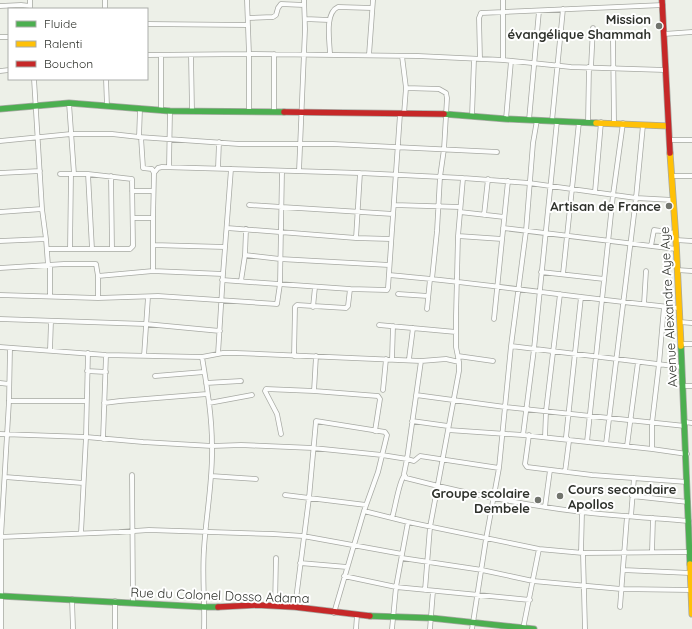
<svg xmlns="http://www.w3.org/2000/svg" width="692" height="629" font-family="Quicksand,sans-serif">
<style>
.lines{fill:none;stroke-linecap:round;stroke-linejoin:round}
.street-casing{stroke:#a7a9a3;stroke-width:5.5}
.fast-casing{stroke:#a7a9a3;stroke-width:7}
.slow-casing{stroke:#a7a9a3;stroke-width:7}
.jam-casing{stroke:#a7a9a3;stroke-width:7}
.street{stroke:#fcfdfc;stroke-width:4}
.fast{stroke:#4caf50;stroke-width:5.5}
.slow{stroke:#ffc107;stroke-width:5.5}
.jam{stroke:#c62828;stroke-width:5.5}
.poi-dot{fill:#71746d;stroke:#fff;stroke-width:1.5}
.labels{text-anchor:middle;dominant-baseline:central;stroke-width:4;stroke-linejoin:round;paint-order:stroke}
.poi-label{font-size:13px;font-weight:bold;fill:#2e312b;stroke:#fff;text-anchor:end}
.street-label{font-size:13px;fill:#2e312b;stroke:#fff}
</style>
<rect width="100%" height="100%" fill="#edf0e8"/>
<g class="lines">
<defs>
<path id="street" d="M30,0V9
M247,0L249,54V112
M0,6L21,5L30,6
M105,9V0
M248,18L273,17L276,15L278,8L281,4L304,5
M305,19L329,20
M147,24L248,25
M664,34L692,32
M0,37H9
M613,40L614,123
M147,55L249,54L418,56L503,60L571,67L665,70
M161,55V110
M191,55L192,111
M330,55C330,43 324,13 338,7L372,8
M369,55L373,0
M402,56L406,88L404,114
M480,59L479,18L481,13L663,5
M503,60V0
M591,67L593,28
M0,71L9,70
M34,79L42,209L46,239L48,265
M106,79L107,106
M406,88L439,89L446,93L447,98L444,149L440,177L437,231L432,279
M69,103L74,174
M274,112V54
M472,116L474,59
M506,119L511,61
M529,120L539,11
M552,121L563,9
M588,122L589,67
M139,137L140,109
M141,137L143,168L152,169L154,173
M670,140H692
M0,141L71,134H112L139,137L239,144H333L497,152
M169,167L170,111
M218,168L219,142
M299,171L305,29L304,0
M0,173L40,171
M88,174L92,249
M111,176L112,249
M672,176H692
M132,191H153
M595,192L601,122
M249,205L393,214
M394,205L460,207
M0,212L42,209
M460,212L504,217
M484,215L488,179
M133,218H153
M227,228L356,238L391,239
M503,228L676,249
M458,236L502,239
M356,238L360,173
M676,240L692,241
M0,241L46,239
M153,245L225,247
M651,246L654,230L675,233
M47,249H130L133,246L132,179L88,174H60
M70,249L71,174
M245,255L280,259L389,265
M50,265V296
M0,268L64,264H96L98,276V298
M677,270L692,271
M153,271V218L154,173L158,168L162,167L360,173L463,178L529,183L636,198L673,200
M541,272L604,279
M563,274L579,122
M389,275C486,283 582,299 679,308
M98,276L153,271L223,274
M222,280L350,289L387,290L388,288L400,114
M241,281L245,255L246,229
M398,294L428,296
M0,295L98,298L158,296L277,304L280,284L282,171
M644,304L646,271
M313,307L315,287
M427,309L430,279
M0,319L146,324L220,331
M494,319L508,181
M680,322L692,323
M379,325L456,332
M681,344H692
M511,346L682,367
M0,347L106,355L202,357L223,353H236L421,361L446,359L459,362
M50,350L51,321
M218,354L223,274L231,169
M144,356L148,297
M294,356L295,307L297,305L346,308L348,306L350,289
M458,356L493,361
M202,357C207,387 212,416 212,446C213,480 206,515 204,549C202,576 205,603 204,629
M392,359L393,326
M409,359L413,328
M421,361L407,459L404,474L406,478C464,493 523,505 582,512C618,516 653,518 689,521
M87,371L106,372
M155,376L204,372
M0,383L9,384
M206,383L241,381
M683,386H692
M383,390L386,359
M314,391L316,356
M416,395L505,407L685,426
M9,401H86
M104,403L120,401L207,394
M209,403L252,395
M412,421L448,426
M685,422L692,423
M448,430L523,435L652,449L687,454
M0,434L86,437L143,442L212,446L241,445L313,448L382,455L407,459L414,461L420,456L499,468
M281,434L277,414L265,391L266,389L314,391L378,396L380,399L375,431
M523,435L534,349L557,121
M529,435L525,464L527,467L592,475L687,482
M545,437L546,411L560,294
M103,439L106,355
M587,442L613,195L623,123
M606,444L636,198L643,125
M627,446L638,362
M652,449V423L659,364L664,307
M565,472L569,441L566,437L581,297
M132,475L133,602
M211,476L256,479
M5,477L83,483
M285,495L366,505
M632,496L688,502
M545,507L550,470
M364,511L408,522L539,549L583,553L689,552
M631,516L634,478
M392,518C395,509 399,481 404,476
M81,533L86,437L88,353
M0,537L119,532L149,530L273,534L303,536L402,554
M581,552L582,512
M652,552L653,518
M583,553L585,629
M402,558L482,570L533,581L621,589L691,590
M300,563L347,567
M623,570L690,573
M344,576L396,587L530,600
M425,590L430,527L459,371V362L456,347V316L458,236L463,178
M72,599L73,629
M275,606L276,558
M295,607L309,498L316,421L385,432L387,435L378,472L364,511L334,613
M620,607L627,516
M1,629V537L9,401L10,348
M115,629V601
M356,629L357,615
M392,629L396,587L408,522
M430,629L433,591
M472,629L486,539L499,468L511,346L526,231L533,143L537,120
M523,629L539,549"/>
<path id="fast" d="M0,109L69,103L170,111L284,112
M444,114L506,119L596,123
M681,346L690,564
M0,596L205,607H218
M370,616L431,618L534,629"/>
<path id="slow" d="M596,123L668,126
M670,153L676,240L681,346
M690,564L692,614"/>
<path id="jam" d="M662,0L670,153
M284,112L444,114
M218,607L257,605L295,607L370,616"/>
</defs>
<!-- street casing -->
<use href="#street" class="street-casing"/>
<!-- fast casing -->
<use href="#fast" class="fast-casing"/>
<!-- slow casing -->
<use href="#slow" class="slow-casing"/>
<!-- jam casing -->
<use href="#jam" class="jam-casing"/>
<!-- street -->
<use href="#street" class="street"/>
<!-- fast -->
<use href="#fast" class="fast"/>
<!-- slow -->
<use href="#slow" class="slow"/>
<!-- jam -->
<use href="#jam" class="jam"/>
</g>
<!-- markers -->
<g class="poi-dot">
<circle cx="659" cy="26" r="4"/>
<circle cx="669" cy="206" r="4"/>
<circle cx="560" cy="496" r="4"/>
<circle cx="538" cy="500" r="4"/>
</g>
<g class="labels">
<!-- poi labels -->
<g class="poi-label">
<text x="651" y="19">Mission<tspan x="651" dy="15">évangélique Shammah</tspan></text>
<text x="661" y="206">Artisan de France</text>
<text x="568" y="489" text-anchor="start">Cours secondaire<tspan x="568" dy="15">Apollos</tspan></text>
<text x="530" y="493">Groupe scolaire<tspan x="530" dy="15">Dembele</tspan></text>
</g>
<!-- street labels -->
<g class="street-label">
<text transform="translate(668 307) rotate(-93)">Avenue Alexandre Aye Aye</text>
<text transform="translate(220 595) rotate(2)">Rue du Colonel Dosso Adama</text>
</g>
</g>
<!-- legend -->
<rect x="8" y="8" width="140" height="72" fill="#ffffff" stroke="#abadaa"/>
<rect x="16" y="21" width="20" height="6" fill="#4caf50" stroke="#abadaa"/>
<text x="44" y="28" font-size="12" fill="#2e312b">Fluide</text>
<rect x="16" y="41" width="20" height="6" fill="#ffc107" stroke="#abadaa"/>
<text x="44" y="48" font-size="12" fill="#2e312b">Ralenti</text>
<rect x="16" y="61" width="20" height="6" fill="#c62828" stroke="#abadaa"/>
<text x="44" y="68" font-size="12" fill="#2e312b">Bouchon</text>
</svg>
